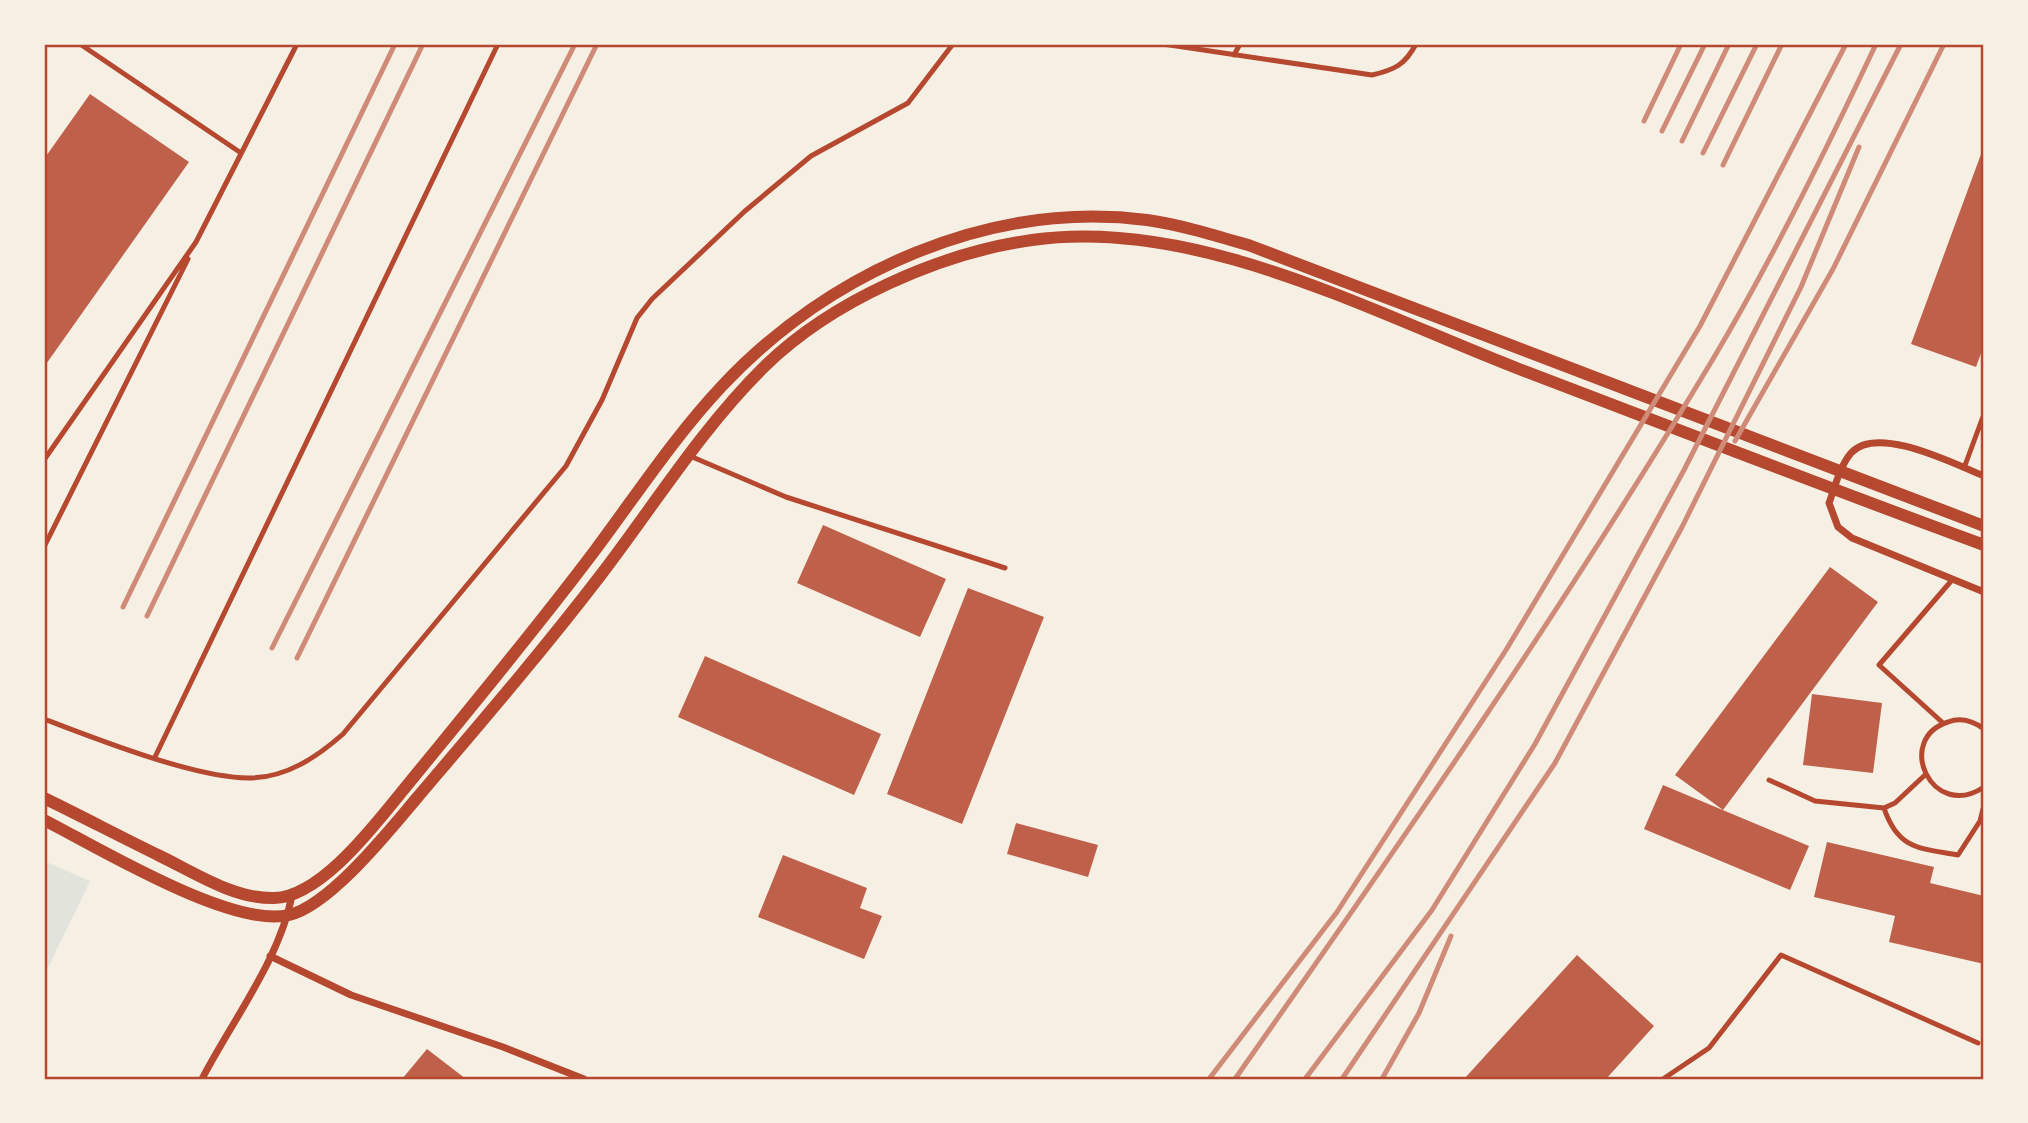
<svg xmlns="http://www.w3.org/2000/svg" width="2028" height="1123" font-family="Quicksand,sans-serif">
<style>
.green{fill:#e2e4dc}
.building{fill:#bf614a}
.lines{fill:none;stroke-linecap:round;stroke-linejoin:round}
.service{stroke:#b5482f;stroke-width:5}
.minor{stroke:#b5482f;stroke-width:7}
.tertiary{stroke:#b5482f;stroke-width:12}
.rail{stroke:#cf8b77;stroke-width:5}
.neatline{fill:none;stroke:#b5482f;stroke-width:2.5}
</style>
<rect width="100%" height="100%" fill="#f6efe4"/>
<!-- green -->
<path class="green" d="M44,861L90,881L44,976Z"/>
<!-- building -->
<path class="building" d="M90,94L189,162L44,367V159Z
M1984,146V345L1976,367L1911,344Z
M823,525L946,579L920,637L797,583Z
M1830,567L1878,602L1723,810L1675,775Z
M968,588L1044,617L962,824L887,794Z
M705,656L881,734L854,795L678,717Z
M1812,694L1882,703L1873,773L1803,765Z
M1663,785L1809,846L1790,890L1644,829Z
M1016,823L1098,845L1088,877L1007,854Z
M1827,842L1934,867L1930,883L1984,896V964L1889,942L1895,916L1814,897Z
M783,855L867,888L860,908L882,916L864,959L758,917Z
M1577,955L1654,1026L1606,1079H1464Z
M427,1049L466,1079H402Z"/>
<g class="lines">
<!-- service -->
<path class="service" d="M80,44L241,153
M1163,44L1372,75C1394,70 1405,65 1416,44
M1234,55L1240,44
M690,456L786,497L1005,568
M44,460L196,242L297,44
M1964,468L1984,414
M44,547L188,259
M44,719C96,739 195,778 249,778C286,778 317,757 343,734L566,466L602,400L637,318L652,299L745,211L811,156L908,103L953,44
M1943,723L1879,665L1952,580
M1984,729C1973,721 1961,717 1948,722C1894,739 1932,822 1984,787
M155,757L498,44
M1769,780L1815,801L1884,808L1895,803L1926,774
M1884,808C1898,850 1920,848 1958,855L1980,821L1984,805
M1663,1079L1709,1048L1781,955L1978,1043"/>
<!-- minor -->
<path class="minor" d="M1984,476C1954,464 1877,424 1851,453C1840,466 1835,487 1829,503L1838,527L1852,538L1984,592
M270,956L351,995L503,1047L584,1079
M202,1079C232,1021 280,959 292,895"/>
<!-- tertiary -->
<path class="tertiary" d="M44,798C83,817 121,837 160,856C195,873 234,899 274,898C320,897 373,827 400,794C466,713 533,633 596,549C637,494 675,436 722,386C829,272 989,200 1147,220C1182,225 1217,236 1251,246L1984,526
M44,820C97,847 232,929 289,915C330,905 388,832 416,799C478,726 541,653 600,576C653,507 701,429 764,367C831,301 940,253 1032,240C1196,217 1369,311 1519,369C1674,428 1828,488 1984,545"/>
<!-- rail -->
<path class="rail" d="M1644,121L1681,44
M1662,131L1705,44
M1682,141L1729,44
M1703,153L1757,44
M1723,165L1782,44
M1735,441L1833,269L1944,44
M123,607L395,44
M147,616L423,44
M272,648L575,44
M297,658L597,44
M1209,1079L1337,912L1506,650L1700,326L1846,44
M1235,1079C1400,844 1565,606 1713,359C1773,258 1826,150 1876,44
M1305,1079L1432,910L1535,744L1684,470L1901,44
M1342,1079L1555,763L1682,527L1801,287L1859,147
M1382,1079L1419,1013L1451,936"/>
</g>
<!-- border -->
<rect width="2028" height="1123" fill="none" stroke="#f6efe4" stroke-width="91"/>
<rect x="46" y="46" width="1936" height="1032" class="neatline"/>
</svg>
